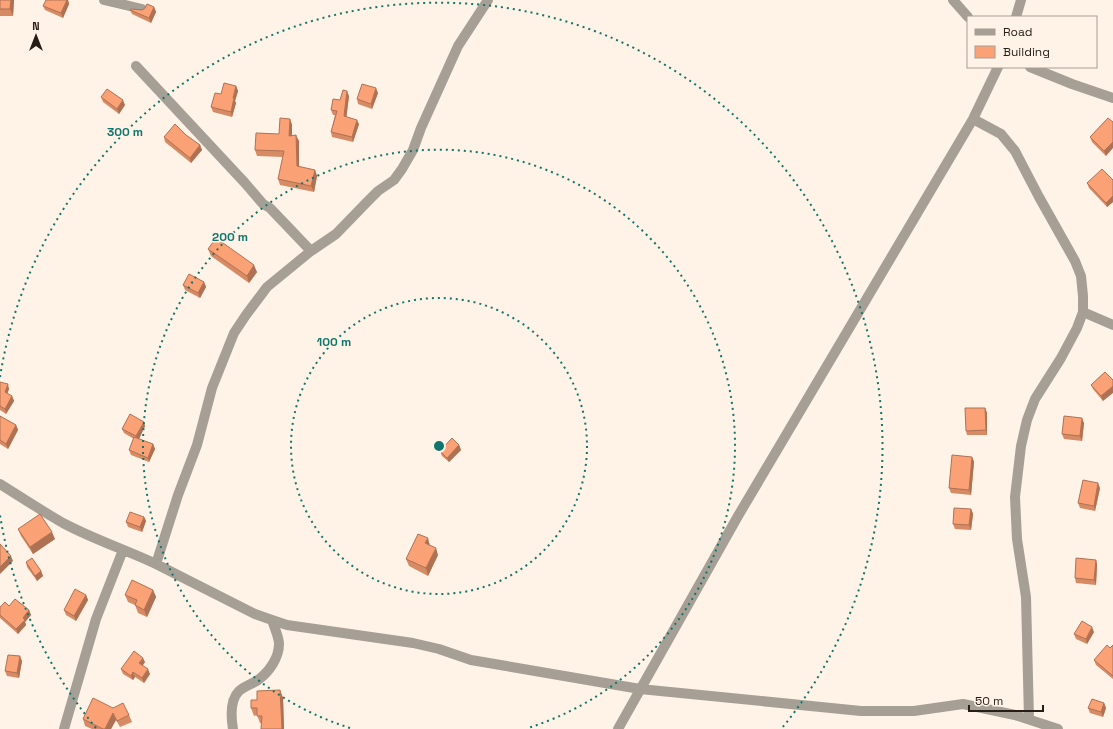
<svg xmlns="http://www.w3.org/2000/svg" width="1113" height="729" font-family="'Space Grotesk',sans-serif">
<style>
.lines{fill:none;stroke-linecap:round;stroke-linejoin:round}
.minor{stroke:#a59f95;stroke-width:10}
.wall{fill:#d78b65}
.shaded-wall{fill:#af7153}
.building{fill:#faa276;stroke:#af7153}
.ring{fill:none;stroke:#0f766e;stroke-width:2;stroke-dasharray:2 4}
.centre{fill:#0f766e;stroke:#fff2e6;stroke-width:2}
.ring-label{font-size:12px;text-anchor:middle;font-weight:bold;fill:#0f766e;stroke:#fff2e6;stroke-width:3;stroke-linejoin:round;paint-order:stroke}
</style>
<rect width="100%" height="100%" fill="#fff2e6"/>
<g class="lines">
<!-- minor -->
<path class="minor" d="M104,0L142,9
M953,0L968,17
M1016,17L1021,0
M136,66L245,183L263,204L270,208L311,251
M1030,67L1072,84L1113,98
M973,119L1001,134L1015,151L1039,197L1075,261L1081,276L1083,296V312L1077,328L1061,358L1035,399L1027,420L1021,446L1015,497L1017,539L1026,597L1029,719
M1083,312L1113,325
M0,484C21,497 42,511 63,523C93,539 126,550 156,564L255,614L272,620L287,625L413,643L439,649L471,660L640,689L861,711H914L963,704L1015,715L1058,729
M156,564L178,495L197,445L212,388L234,333L246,315L267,287L311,251L336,234L367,202L378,191L394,180L402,169L413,150L421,128L458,46L488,0
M64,729L96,619L123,550
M233,729C231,717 230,700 239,691C245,686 252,684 258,680C269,672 279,658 279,644C279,637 274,627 272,620
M618,729L738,516L973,119L998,67"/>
</g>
<!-- wall -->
<path class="wall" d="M0,0H14L13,16H0Z
M46,0H68L69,4L63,18L45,10L43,6Z
M154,7L156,12L151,23L132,14L130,10H142Z
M236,86L238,91L235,101L236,103L232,117L213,112L211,107L221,94Z
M378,93L372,109L358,104L357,99Z
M349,96L346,117L359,124L353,142L332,137L331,132L335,115H333L331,110L340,100Z
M101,97L125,105L119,114L103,102Z
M1108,118L1106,156L1092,142L1090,137Z
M290,119L292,125V136L299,141V167L315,170L317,176L314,192L280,185L278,179L283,157L257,156L255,150L279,134Z
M186,135L200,145L202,150L191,163L165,142L164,137Z
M1113,180V202L1107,207L1089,188L1087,183Z
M208,249L257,272L249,283L211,256Z
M204,282L206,287L200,298L185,290L183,285Z
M1105,372L1103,401L1093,389L1091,385Z
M0,382L9,389L7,394L12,396L14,401L6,414L0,410Z
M985,408L987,413V435H967L966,431Z
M0,416L16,425L18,430L8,449L0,444Z
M1084,423L1082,441L1064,439L1062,434Z
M145,426L139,439L153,444L155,449L149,462L131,455L129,450L134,439L124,433L122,429Z
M459,445L461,450L449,462L442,456L440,451Z
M972,457L974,462L971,495L951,493L949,488Z
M1100,488L1095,511L1080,508L1078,503Z
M971,509L973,514L971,530L955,529L953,524Z
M144,517L146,521L142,532L128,527L126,522Z
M18,529L55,539L33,554L21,536Z
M438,555L428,576L409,566L406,559Z
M1096,560L1097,565L1096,585L1076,583L1075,578Z
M26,562L41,571L43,576L37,581L27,567Z
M153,590L156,597L147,617L138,613L135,605L128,602L125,595Z
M86,595L88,600L76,621L66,615L64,610Z
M9,606L29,610L31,615L25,622L26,625L18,634L0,618V607Z
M1094,632L1087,644L1076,639L1074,634Z
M1113,645V679L1096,665L1094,660L1110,648Z
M22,661L19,678L7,676L5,671Z
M145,662L142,666L150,674L144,683L135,677L133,680L123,674L121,669Z
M280,690L283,698L284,729H261L262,723H260L257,715L254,716L251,708L257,700Z
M1104,703L1106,708L1103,717L1090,713L1088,708Z
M113,708L129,715L132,722L120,727L116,720L111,729H92L85,726L83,719Z"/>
<!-- shaded-wall -->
<path class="shaded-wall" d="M11,0H14L13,16L10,9Z
M67,0H68L69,4L63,18L61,13Z
M154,7L156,12L151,23L149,18Z
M236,86L238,91L235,101L236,103L232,117L231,112L233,98Z
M376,88L378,93L372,109L371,104Z
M347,91L349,96L346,121L344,116Z
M123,100L125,105L119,114L117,109Z
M290,119L292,125V142L289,136Z
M357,120L359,124L353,142L352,137Z
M296,135L299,141V172L297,166Z
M1113,142V148L1106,156L1104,151Z
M200,145L202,150L191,163L190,158Z
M315,170L317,176L314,192L311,186Z
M1113,196V202L1107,207L1106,203Z
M254,265L257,272L249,283L247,276Z
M204,282L206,287L200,298L198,293Z
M8,384L9,389L6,397L5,392Z
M1113,386V393L1103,401L1101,396Z
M12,396L14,401L6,414L5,409Z
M985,408L987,413V435L986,430Z
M1082,418L1084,423L1082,441L1080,436Z
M144,422L145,426L138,441L136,436Z
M16,425L18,430L8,449L6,444Z
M153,444L155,449L149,462L148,458Z
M459,445L461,450L449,462L447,458Z
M972,457L974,462L971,495L969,490Z
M1098,483L1100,488L1095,511L1094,506Z
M971,509L973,514L971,530L969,525Z
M144,517L146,521L142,532L140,527Z
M52,532L55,539L33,554L30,547Z
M428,538L430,546L425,543Z
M436,548L438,555L428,576L426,568Z
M11,556L13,561L0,574V567Z
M1096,560L1097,565L1096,585L1094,580Z
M41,571L43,576L37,581L35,576Z
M153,590L156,597L147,617L144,610Z
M86,595L88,600L76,621L74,616Z
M29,610L31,615L25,622L26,625L18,634L16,629L23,618Z
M1092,627L1094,632L1087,644L1086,639Z
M20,656L22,661L19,678L17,673Z
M143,658L145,662L141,668L139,663Z
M148,669L150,674L144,683L142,678Z
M133,672L135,677L133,680L131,676Z
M280,690L283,698L284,729H282Z
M1104,703L1106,708L1103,717L1101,712Z
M113,713L116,720L111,729H105Z"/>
<!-- building -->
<path class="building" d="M0,0H11L10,9H0Z
M46,0H67L61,13L43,6Z
M147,4L154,7L149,18L130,10L131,9L142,10L145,8Z
M224,83L236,86L233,98H234L231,112L211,107L215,93L221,94Z
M362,84L376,88L371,104L357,99Z
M107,89L123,100L117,109L101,97Z
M343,90L347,91L344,116L357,120L352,137L331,132L337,111L331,110L333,99L340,100Z
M280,118L290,119L289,136L296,135L297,166L315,170L311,186L278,179L284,151L255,150L256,133L279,134Z
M1108,118L1113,122V142L1104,151L1090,137Z
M175,124L186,135L200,145L190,158L164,137Z
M1102,169L1113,180V196L1106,203L1087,183Z
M216,238L254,265L247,276L208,249Z
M189,274L204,282L198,293L183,285Z
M1105,372L1113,380V386L1101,396L1091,385Z
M0,382L8,384L5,392L12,396L5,409L0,406Z
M965,408H985L986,430L966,431Z
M130,414L144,422L136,436L122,429Z
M0,416L16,425L6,444L0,440Z
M1064,416L1082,418L1080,436L1062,434Z
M134,437L153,444L148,458L129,450Z
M452,438L459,445L447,458L440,451Z
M952,455L972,457L969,490L949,488Z
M1083,480L1098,483L1094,506L1078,503Z
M954,508L971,509L969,525L953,524Z
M130,512L144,517L140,527L126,522Z
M40,514L52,532L30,547L18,529Z
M418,534L428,538L425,543L436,548L426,568L406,559Z
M0,544L11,556L0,567Z
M32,558L41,571L35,576L26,562Z
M1076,558L1096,560L1094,580L1075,578Z
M132,580L153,590L144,610L135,605L137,600L125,595Z
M75,589L86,595L74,616L64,610Z
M15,599L29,610L23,618L25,620L16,629L0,615V607L5,602L9,606Z
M1082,621L1092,627L1086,639L1074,634Z
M1107,645L1110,648L1113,645V676L1094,660Z
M134,651L143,658L139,663L148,669L142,678L133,672L131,676L121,669Z
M8,655L20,656L17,673L5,671Z
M280,690L282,729H283H261L262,716H257V708H251V700H257V691Z
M93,698L113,708L123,703L129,715L117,721L113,713L105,729H103L83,719Z
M1092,699L1104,703L1101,712L1088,708Z"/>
<!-- distance rings -->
<g class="ring">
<circle cx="439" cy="446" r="148"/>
<path d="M350 728A296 296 0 1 1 528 728"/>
<path d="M96 728A444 444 0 0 1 0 515M0 377A444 444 0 1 1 782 728"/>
</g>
<circle cx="439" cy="446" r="6" class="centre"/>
<g class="ring-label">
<text x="125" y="136">300 m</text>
<text x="230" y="241">200 m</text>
<text x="334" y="346">100 m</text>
</g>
<!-- legend -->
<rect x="967" y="16" width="130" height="52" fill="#fff2e6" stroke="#a89d93"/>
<rect x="975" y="29" width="20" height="6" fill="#a59f95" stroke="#a89d93"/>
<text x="1003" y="36" font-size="12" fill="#251d16">Road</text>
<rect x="975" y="46" width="20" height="12" fill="#faa276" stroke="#a89d93"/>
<text x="1003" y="56" font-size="12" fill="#251d16">Building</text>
<!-- north arrow -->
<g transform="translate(36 36)" stroke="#fff2e6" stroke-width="3" paint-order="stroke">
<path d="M0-3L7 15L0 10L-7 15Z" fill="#251d16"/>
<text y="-6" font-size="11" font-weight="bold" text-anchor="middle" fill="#251d16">N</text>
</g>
<!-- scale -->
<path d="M969 705v6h74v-6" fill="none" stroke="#251d16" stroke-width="2"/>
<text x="975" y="705" font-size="12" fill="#251d16" stroke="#fff2e6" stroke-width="3" paint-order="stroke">50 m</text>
</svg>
